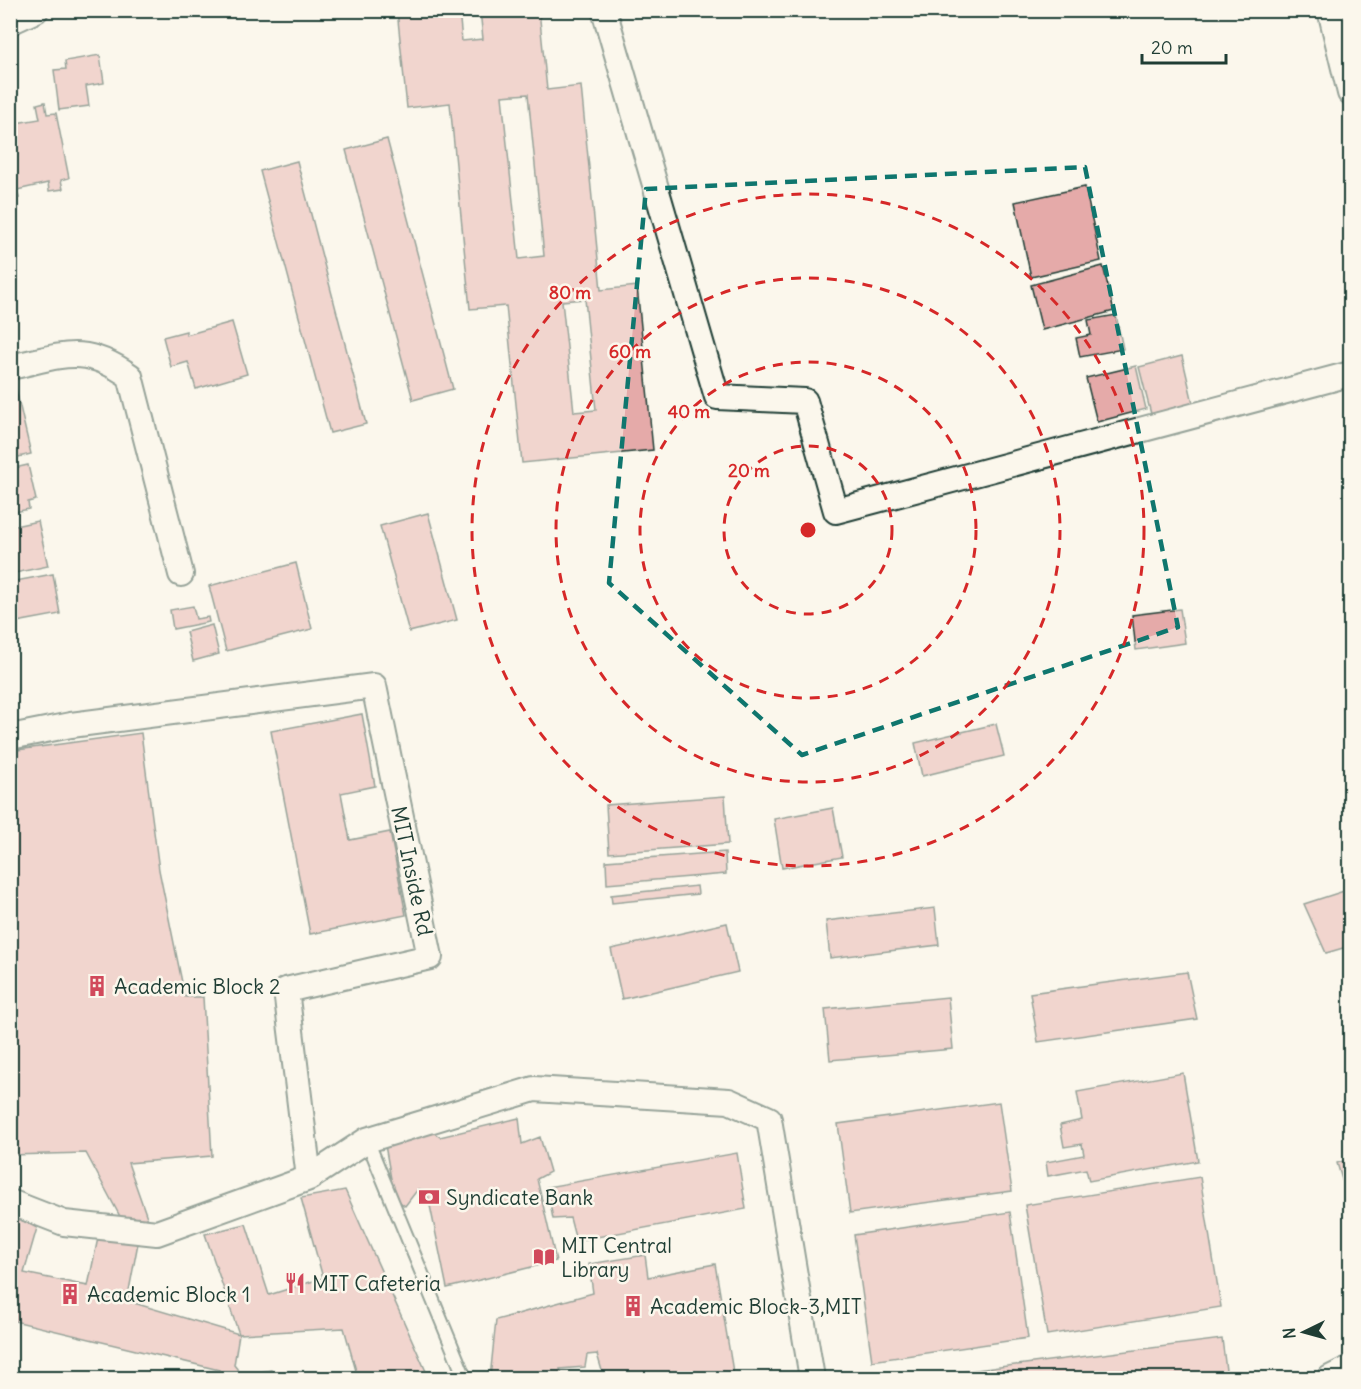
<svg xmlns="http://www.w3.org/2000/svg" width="1361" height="1389" font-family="Delius,sans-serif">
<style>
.building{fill:#e5aaa9;stroke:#1f3d34;stroke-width:1.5;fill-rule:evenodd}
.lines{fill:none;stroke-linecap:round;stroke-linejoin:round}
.lane-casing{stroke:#1f3d34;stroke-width:16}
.street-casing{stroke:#1f3d34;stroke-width:28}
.lane{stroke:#fbf7ec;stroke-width:12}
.street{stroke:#fbf7ec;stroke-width:24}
.marked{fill:none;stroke:#0f766e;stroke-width:4.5;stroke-dasharray:12 8;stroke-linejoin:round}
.ring{fill:none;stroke:#d62828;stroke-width:3;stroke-dasharray:10 8}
.labels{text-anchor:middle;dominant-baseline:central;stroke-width:5;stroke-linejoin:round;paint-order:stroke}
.street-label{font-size:21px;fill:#1f3d34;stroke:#fbf7ec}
.poi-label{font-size:21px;fill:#1f3d34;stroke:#fbf7ec;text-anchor:start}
.centre{fill:#d62828;stroke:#fbf7ec;stroke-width:3}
.ring-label{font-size:18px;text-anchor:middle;font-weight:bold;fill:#d62828;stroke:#fbf7ec;stroke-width:5;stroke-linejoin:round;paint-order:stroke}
</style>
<rect width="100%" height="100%" fill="#fbf7ec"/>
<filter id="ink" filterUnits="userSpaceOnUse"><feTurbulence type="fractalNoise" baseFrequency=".0167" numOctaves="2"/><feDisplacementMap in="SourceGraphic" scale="12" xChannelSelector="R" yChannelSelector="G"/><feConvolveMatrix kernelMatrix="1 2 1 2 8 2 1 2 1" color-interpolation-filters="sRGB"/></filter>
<g filter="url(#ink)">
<!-- building -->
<path class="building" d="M397,10H459L462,41L483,39L480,10H539L547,90L581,86L601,290L637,286L653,450L522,463L506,306L470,309L450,103L407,108ZM528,94L544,256L519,259L502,96ZM585,299L596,410L574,412L562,301Z
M100,55L104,83L86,86L89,106L59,110L54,70L66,69L65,61Z
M45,102L47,114L56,113L69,178L61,180L63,189L49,191L48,183L17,190L19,198L10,199V124L40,119L37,104Z
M387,139L453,389L413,400L346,150Z
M297,161L366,424L330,433L260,171Z
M1085,187L1101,261L1031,277L1015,202Z
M1103,266L1114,311L1042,330L1031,285Z
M1116,315L1123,349L1080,357L1076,338L1091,335L1088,320Z
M232,322L247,374L196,389L188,362L171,367L163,337L186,331V335Z
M1182,356L1193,403L1151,414L1139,367Z
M1136,366L1146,409L1097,422L1086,378Z
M10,381H14L31,454L10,459Z
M28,465L36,500L28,502L29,509L10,513V469Z
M428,513L457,620L409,632L380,526Z
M38,521L48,566L10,574V527Z
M296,563L312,629L226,651L209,586Z
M53,574L60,614L11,623L10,582Z
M193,606L196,619L208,617L209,622L173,629L170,610Z
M1180,609L1185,643L1136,650L1132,615Z
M212,625L219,654L193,661L186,632Z
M362,714L375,786L341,793L350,840L390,832L406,915L310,934L271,731Z
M996,724L1004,756L922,776L915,743Z
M141,733L159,870L185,997H203L212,1156L128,1163L148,1220L123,1222L86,1153L10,1155V751Z
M725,796L728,844L609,853L606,805Z
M833,808L842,857L782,868L774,819Z
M725,852L726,874L607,884L606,861Z
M697,886L698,894L612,903L611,895Z
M1350,889V946L1326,953L1304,904Z
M935,908L939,945L830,958L826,921Z
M727,923L738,972L622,999L611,949Z
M1187,972L1197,1019L1038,1042L1030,993Z
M948,997L953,1049L830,1060L825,1009Z
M1183,1073L1198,1161L1089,1181L1086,1169L1048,1176L1046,1162L1084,1155L1082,1144L1064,1147L1060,1125L1082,1120L1077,1092Z
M999,1102L1012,1191L850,1213L838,1124Z
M519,1118L522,1144L540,1137L550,1172L537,1179L556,1261L447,1288L427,1191L418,1189L405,1206L382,1188L391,1179L385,1145L434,1133L440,1137Z
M737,1153L746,1209L576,1241L570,1218L553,1219L547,1187Z
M1350,1159V1206L1337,1163Z
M1200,1177L1221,1307L1047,1335L1025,1205Z
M345,1190L429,1378H358L344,1328L239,1334L205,1234L246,1224L269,1295L323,1278L301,1198Z
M1010,1212L1028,1338L872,1361L854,1235Z
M10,1214L37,1228L24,1273L88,1286L99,1233L138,1243L127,1301L239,1334L234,1365L242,1375L271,1370L273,1378H222L219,1370L10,1320Z
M645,1255L648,1277L715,1264L734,1378H611L603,1374L597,1354L587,1355L585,1367L560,1369L563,1378H506V1375L490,1378L496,1320L593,1293L589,1264Z
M1222,1339L1227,1378H913Z"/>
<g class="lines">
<defs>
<path id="lane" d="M367,1140L465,1378"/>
<path id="street" d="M604,10L717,397L805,401L836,511L1350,374
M1330,10L1350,93
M10,22L36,10
M10,367C62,356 84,343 130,376L181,574
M10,737L71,725L374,686L430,957L286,990L309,1178L157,1233L64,1223L10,1202
M309,1178L367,1140L534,1089L729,1101L769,1119L812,1378
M1330,1378L1350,1368"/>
</defs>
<!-- lane casing -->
<use href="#lane" class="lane-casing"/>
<!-- street casing -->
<use href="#street" class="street-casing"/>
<!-- lane -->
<use href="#lane" class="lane"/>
<!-- street -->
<use href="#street" class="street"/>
</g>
</g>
<!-- marked area -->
<path d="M0 0H1361V1389H0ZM1085,167L1178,627L802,755L609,583L646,189Z" fill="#fbf7ec" fill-opacity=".55" fill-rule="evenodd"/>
<path class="marked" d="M1085,167L1178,627L802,755L609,583L646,189Z"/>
<!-- distance rings -->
<g class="ring">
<circle cx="808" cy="530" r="84"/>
<circle cx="808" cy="530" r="168"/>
<circle cx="808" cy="530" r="252"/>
<circle cx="808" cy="530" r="336"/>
</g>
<!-- icons -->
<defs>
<symbol id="building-bare" viewBox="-9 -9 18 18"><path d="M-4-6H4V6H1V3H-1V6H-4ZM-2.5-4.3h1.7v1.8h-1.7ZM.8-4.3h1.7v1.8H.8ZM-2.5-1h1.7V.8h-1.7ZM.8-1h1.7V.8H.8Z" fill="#d1495b" stroke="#fbf7ec" stroke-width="2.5" paint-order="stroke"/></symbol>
<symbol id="bank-bare" viewBox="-9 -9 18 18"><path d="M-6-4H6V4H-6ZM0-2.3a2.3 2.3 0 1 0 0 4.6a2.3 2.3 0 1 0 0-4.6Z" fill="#d1495b" stroke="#fbf7ec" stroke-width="2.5" paint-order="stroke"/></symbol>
<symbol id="library-bare" viewBox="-9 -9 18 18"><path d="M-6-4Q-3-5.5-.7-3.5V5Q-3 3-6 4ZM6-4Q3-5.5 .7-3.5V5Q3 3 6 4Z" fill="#d1495b" stroke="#fbf7ec" stroke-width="2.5" paint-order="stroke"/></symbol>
<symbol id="restaurant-bare" viewBox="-9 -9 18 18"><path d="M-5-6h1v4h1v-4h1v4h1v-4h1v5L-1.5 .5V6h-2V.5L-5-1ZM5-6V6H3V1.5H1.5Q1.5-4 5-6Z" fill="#d1495b" stroke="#fbf7ec" stroke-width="2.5" paint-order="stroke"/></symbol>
</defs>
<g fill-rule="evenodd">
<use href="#building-bare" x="82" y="971" width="30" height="30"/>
<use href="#bank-bare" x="414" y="1182" width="30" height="30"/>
<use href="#library-bare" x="529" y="1242" width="30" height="30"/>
<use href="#restaurant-bare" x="280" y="1268" width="30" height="30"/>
<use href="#building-bare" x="55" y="1279" width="30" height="30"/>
<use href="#building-bare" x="618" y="1291" width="30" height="30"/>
</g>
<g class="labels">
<!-- street labels -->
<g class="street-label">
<text transform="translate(412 871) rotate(78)">MIT Inside Rd</text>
</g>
<!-- poi labels -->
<g class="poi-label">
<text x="114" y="986">Academic Block 2</text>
<text x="446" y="1197">Syndicate Bank</text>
<text x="561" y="1245">MIT Central<tspan x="561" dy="24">Library</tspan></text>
<text x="312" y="1283">MIT Cafeteria</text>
<text x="87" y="1294">Academic Block 1</text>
<text x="650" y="1306">Academic Block-3,MIT</text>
</g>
</g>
<circle cx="808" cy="530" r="9" class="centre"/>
<g class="ring-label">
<text x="570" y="299">80 m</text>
<text x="630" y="358">60 m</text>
<text x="689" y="418">40 m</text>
<text x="749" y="477">20 m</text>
</g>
<!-- margin -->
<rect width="1361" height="1389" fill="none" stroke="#fbf7ec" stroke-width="36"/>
<rect x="18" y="18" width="1325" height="1353" fill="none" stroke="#1f3d34" stroke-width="2" filter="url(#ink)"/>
<!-- north arrow -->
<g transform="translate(1304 1332) rotate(265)" stroke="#fbf7ec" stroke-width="4.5" paint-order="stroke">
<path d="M0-4.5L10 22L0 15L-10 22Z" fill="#1f3d34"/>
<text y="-9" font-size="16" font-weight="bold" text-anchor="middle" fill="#1f3d34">N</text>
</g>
<!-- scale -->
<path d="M1142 54v9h84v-9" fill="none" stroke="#1f3d34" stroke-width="3"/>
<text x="1151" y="54" font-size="18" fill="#1f3d34" stroke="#fbf7ec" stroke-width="4.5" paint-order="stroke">20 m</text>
</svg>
